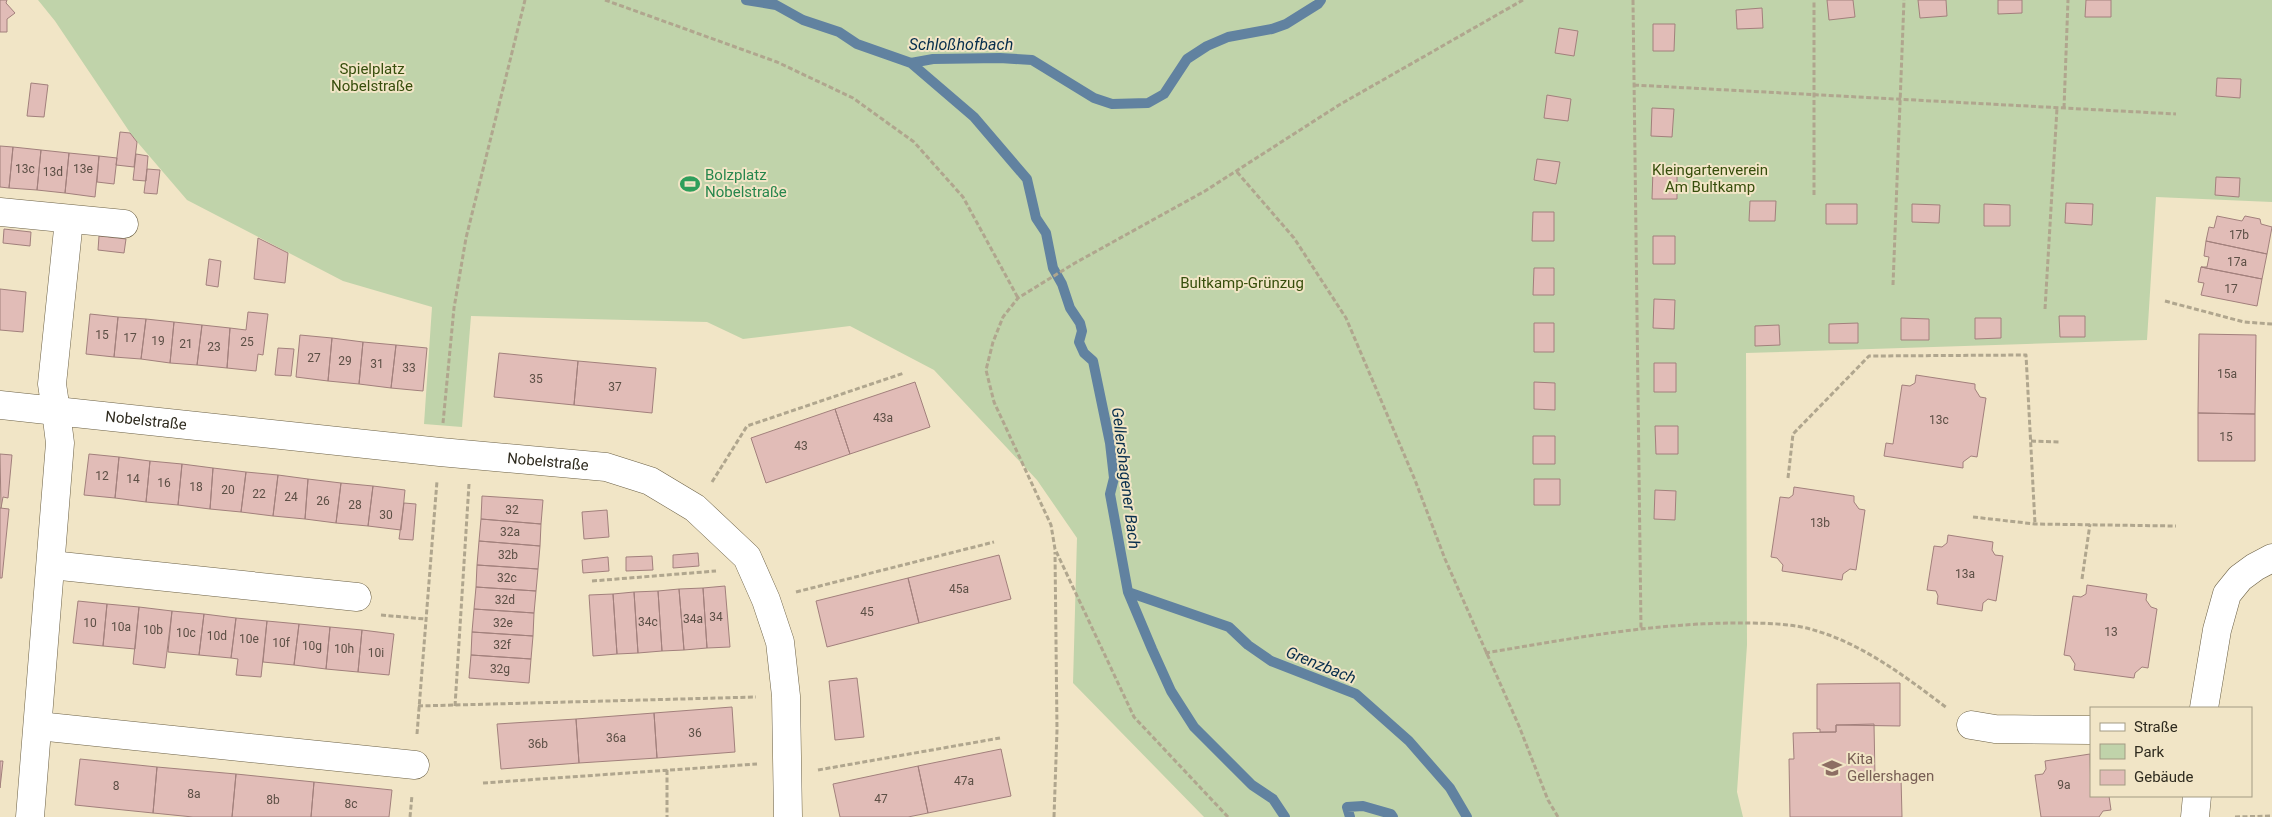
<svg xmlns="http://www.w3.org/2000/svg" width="2272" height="817" font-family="Roboto,sans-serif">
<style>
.green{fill:#c0d3aa}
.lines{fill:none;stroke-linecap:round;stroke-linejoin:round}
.stream{stroke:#6182a0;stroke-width:10}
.building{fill:#e1bcb7;stroke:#a2807c}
.minor-casing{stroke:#6c6146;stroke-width:29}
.path{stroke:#b0a68e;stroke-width:3;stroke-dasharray:5 2.5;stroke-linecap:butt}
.minor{stroke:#fff;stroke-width:28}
.labels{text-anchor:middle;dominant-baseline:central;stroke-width:4;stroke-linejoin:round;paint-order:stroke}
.number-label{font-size:12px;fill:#5c4f45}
.park-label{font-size:15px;fill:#374e0c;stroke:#f1e5c6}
.leisure-label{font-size:15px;fill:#27864d;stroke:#f1e5c6;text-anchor:start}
.street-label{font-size:15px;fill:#2f2b1f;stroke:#f1e5c6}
.education-label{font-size:15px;fill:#785e54;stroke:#f1e5c6;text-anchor:start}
.water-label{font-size:16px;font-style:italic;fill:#062d4c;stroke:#f1e5c6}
</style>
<rect width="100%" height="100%" fill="#f1e5c6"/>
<!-- green -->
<path class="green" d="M38,0H2272V202L2156,197L2147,340L1746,353L1747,645L1737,792L1743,817H1204L1073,683L1077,538L1037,480L934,370L850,326L743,339L707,322L471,316L462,427L424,424L432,307L343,281L187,200L133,137L55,21Z"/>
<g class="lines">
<!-- stream -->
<path class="stream" d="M746,0L776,5L803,20L839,32L857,44L911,63L933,59L1000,58L1032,60L1094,98L1112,104L1148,103L1164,94L1187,59L1207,46L1228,37L1272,29L1286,24L1318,4L1321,0
M911,63L974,117L1027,179L1036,218L1046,233L1053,268L1062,284L1070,308L1080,323L1082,331L1079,342L1084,353L1093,361L1110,443L1114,478L1110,494L1128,592L1152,649L1171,691L1194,727L1252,785L1273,799L1285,817
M1128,592L1229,627L1248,645L1271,661L1356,694L1409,741L1450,788L1467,817
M1350,817L1347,807L1363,806L1391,814L1393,817"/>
</g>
<!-- building -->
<path class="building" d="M0,0H7L6,3L15,13L7,19V32H0Z
M1827,0H1853L1855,17L1829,20Z
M1918,0H1946L1947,16L1920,18Z
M1998,0H2022V13L1998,14Z
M2086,0H2111V17H2085Z
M1762,8L1763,28L1737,29L1736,10Z
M1653,24H1675L1674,51H1653Z
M1559,28L1578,31L1574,56L1555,53Z
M2217,78L2241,79L2240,98L2216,96Z
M31,83L48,85L44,117L27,116Z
M1547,95L1571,99L1568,121L1544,118Z
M1652,108L1674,109L1672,137L1651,136Z
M120,132L130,133L137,142L134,167L116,165Z
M0,146L13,147L9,188L0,187Z
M13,147L41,150L37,190L9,188Z
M41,150L69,153L65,193L37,190Z
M69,153L99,156L95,197L65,193Z
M136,154L148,156L146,181L133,180Z
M99,156L117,158L114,184L97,182Z
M1537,159L1560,162L1556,184L1534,180Z
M147,169L160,170L157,194L144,193Z
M1653,170H1677V199H1652Z
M2216,177L2240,178L2239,197L2215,195Z
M1750,201H1776L1775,221H1749Z
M2066,203L2093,204L2092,225L2065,223Z
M1826,204H1857V224H1826Z
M1912,204L1940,205L1939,223L1912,222Z
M1984,204L2010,205V226H1984Z
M1533,212H1554V241H1532Z
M2217,216L2242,221L2245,216L2260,219L2261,224L2272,227L2267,254L2206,241L2209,227L2214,228Z
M4,229L31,232L30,246L3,243Z
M99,236L126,239L124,253L98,250Z
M1653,236H1675V264H1653Z
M258,238L288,253L285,283L254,279Z
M2206,241L2267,254L2262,279L2201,267H2207L2209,257L2204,256Z
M209,259L221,261L218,287L206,285Z
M2201,267L2262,279L2257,306L2201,295L2204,283L2198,282Z
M1534,268H1554V295H1533Z
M0,289L26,292L23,332L0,330Z
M1654,299L1675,300L1674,329L1653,328Z
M248,312L268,314L263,355L258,354L256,371L227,368L230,328L246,330Z
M90,314L118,317L114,357L86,354Z
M2059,316H2085V337H2060Z
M118,317L146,319L141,359L114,357Z
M1901,318L1929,319V340H1901Z
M1975,318H2001V338L1975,339Z
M146,319L174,322L170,363L141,359Z
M174,322L202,325L197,365L170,363Z
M1534,323H1554V352H1534Z
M1858,323V343H1829V324Z
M202,325L230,328L227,368L197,365Z
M1779,325L1780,345L1755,346V326Z
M2199,334L2256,335L2255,414L2198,413Z
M300,335L332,338L328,381L296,377Z
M332,338L363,342L359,384L328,381Z
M363,342L396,345L391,388L359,384Z
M396,345L427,348L423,391L391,388Z
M278,348L294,349L291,376L275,375Z
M499,353L578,361L574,405L494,397Z
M578,361L656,368L652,413L574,405Z
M1654,363H1676V392H1654Z
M1916,375L1975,384V389L1980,397L1986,398L1977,457L1971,456L1963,462V468L1884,456L1886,443L1893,444L1902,385L1910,386L1915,383Z
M915,382L930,427L850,454L835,409Z
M1534,382L1555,383V410L1534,409Z
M835,409L850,454L766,483L751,438Z
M2198,413L2255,414V461H2198Z
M1655,426H1678V454H1656Z
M1533,436H1555V464H1533Z
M0,454L12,455L8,498L3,497L1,508Z
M89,454L119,457L115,498L84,495Z
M119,457L150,461L146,502L115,498Z
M150,461L182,464L178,505L146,502Z
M182,464L213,468L210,509L178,505Z
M213,468L246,472L241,512L210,509Z
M246,472L278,475L273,516L241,512Z
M278,475L308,479L305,519L273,516Z
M308,479L341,483L336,523L305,519Z
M1534,479H1560V505H1534Z
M341,483L373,486L368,526L336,523Z
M373,486L405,490L401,530L368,526Z
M1794,487L1854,496V502L1859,509L1865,510L1856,570L1850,569L1843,574L1842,580L1782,571L1783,565L1777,558L1771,557L1780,497L1789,498L1793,495Z
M1655,490L1676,491L1675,520L1654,519Z
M482,496L543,500L541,524L481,519Z
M404,503L416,504L413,540L399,539Z
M0,508L9,509L2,578H0Z
M607,510L609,537L584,539L582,512Z
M481,519L541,524L540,546L479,541Z
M1948,535L1993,542L1992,550L1995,555L2003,556L1996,601L1988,599L1983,603L1982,611L1937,604L1938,596L1936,591L1927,590L1934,546L1942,547L1947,543Z
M479,541L540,546L538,569L477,565Z
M698,553L699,566L673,568V555Z
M999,555L1011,599L919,623L908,578Z
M652,556L653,570L626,571V557Z
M608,557L609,571L583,573L582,560Z
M477,565L538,569L536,591L476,587Z
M908,578L919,623L827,647L816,601Z
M2087,585L2147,594L2146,600L2151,607L2157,609L2148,668L2142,667L2135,673L2134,678L2074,670L2075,664L2070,656L2064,655L2073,596L2081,597L2086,594Z
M725,586L730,647L707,648L703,588Z
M476,587L536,591L534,613L474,609Z
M703,588L707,648L684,650L679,589Z
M679,589L684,650L662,651L658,591Z
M658,591L662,651L638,653L634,592Z
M634,592L638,653L617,654L613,594Z
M613,594L617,654L593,656L589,595Z
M78,601L107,604L103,646L73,643Z
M107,604L139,607L135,649L103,646Z
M139,607L172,611L165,668L133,664Z
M474,609L534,613L533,636L472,632Z
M172,611L204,614L199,655L168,652Z
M204,614L236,618L231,658L199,655Z
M236,618L267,621L261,677L236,675L238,659L231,658Z
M267,621L299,624L294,665L263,662Z
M299,624L330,627L326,669L294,665Z
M330,627L362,630L358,672L326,669Z
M362,630L394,634L389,675L358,672Z
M472,632L533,636L531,659L471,655Z
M471,655L531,659L529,683L469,678Z
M857,678L864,737L835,740L829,681Z
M1900,683V726L1836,725V732H1820V729H1817V684Z
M732,707L735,752L657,758L654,713Z
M654,713L657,758L579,763L576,719Z
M576,719L579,763L501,769L497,724Z
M1874,724L1875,777H1901L1902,817H1790L1789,759H1794L1793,733L1836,732V725Z
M1001,749L1011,796L928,813L918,766Z
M2090,754L2091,796H2109L2111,810L2103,811L2099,817H2041L2035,775L2043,774L2046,769L2045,761Z
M80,759L157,767L153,813L75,805Z
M0,761H3L0,788Z
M918,766L928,813L908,817H840L833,784Z
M157,767L236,774L232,817H193L153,813Z
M236,774L314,782L311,817H232Z
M314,782L392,790L389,817H311Z"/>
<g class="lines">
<defs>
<g id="minor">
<path d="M0,212L124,224"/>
<path d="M0,405L56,411L52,384L69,220"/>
<path d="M51,565L357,597"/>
<path d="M2204,708L2217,630L2227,594L2240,578L2255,567L2272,558"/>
<path d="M1971,725L1995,729L2091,730"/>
<path d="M38,726L415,765"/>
<path id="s1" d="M30,817L60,443L56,411L440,452L606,467L650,481L695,508L747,557L766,600L780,642L786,696L788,817"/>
<path d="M2195,817L2197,796"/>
</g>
</defs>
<!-- minor casing -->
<use href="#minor" class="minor-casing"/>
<!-- path -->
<path class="path" d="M605,0L777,62L853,98L914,142L963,197L1018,298
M1633,0L1641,629
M1634,85L2176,114
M2064,108L2068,0
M1237,172L1294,238L1346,318L1415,480L1445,559L1519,726L1548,800L1558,817
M1814,195V0
M1893,285L1904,0
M2165,301L2244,322L2272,324
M2045,309L2057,108
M443,423L454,308L466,238L525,0
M2031,441L2061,442
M1788,478L1793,434L1869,356L2026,355L2035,524
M712,482L747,426L904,373
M1973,517L2035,524L2176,526
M2082,579L2090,524
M592,581L716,571
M796,592L994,542
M381,615L425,619
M1485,653C1569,639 1653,623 1738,623C1763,623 1793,623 1817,631C1866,646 1907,678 1947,708
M418,706L756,697
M455,706L469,484
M417,734L437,481
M667,770V817
M818,770L1000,738
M483,783L757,764
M410,817L412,795
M1054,817L1057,730L1055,552
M1228,817L1134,717L1055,549L1051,525L994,402L986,370L993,342L1003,317L1018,298L1075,263L1205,191L1339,105L1523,0
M2235,817L2272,816"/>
<!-- minor -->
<use href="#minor" class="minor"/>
</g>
<!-- icons -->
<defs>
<symbol id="stadium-bare" viewBox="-9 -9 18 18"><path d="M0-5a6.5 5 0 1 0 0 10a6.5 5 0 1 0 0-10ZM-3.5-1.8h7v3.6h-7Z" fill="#2e9e5b" stroke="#f1e5c6" stroke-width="2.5" paint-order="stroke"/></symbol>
<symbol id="school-bare" viewBox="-9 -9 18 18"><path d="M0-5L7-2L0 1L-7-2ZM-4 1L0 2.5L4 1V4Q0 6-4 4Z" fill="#8d6e63" stroke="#f1e5c6" stroke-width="2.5" paint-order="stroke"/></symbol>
</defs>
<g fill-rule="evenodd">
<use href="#stadium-bare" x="676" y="170" width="28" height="28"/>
<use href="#school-bare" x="1818" y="754" width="28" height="28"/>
</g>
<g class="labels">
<!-- number labels -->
<g class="number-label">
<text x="25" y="169">13c</text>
<text x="83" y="169">13e</text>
<text x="53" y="172">13d</text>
<text x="2239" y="235">17b</text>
<text x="2237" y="262">17a</text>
<text x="2231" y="289">17</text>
<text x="102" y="335">15</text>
<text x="130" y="338">17</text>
<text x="158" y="341">19</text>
<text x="247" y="342">25</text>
<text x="186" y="344">21</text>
<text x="214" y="347">23</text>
<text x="314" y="358">27</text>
<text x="345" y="361">29</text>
<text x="377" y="364">31</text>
<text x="409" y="368">33</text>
<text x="2227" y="374">15a</text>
<text x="536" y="379">35</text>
<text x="615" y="387">37</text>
<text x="883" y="418">43a</text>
<text x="1939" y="420">13c</text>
<text x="2226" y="437">15</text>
<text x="801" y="446">43</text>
<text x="102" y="476">12</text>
<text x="133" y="479">14</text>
<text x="164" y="483">16</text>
<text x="196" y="487">18</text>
<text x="228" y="490">20</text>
<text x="259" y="494">22</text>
<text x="291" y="497">24</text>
<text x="323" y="501">26</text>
<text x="355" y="505">28</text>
<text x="512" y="510">32</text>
<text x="386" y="515">30</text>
<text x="1820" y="523">13b</text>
<text x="510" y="532">32a</text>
<text x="508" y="555">32b</text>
<text x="1965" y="574">13a</text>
<text x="507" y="578">32c</text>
<text x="959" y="589">45a</text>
<text x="505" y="600">32d</text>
<text x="867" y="612">45</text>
<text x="716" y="617">34</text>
<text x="693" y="619">34a</text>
<text x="648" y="622">34c</text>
<text x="90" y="623">10</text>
<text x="503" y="623">32e</text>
<text x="121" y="627">10a</text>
<text x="153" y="630">10b</text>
<text x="2111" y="632">13</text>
<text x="186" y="633">10c</text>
<text x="217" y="636">10d</text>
<text x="249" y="639">10e</text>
<text x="281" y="643">10f</text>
<text x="502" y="645">32f</text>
<text x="312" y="646">10g</text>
<text x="344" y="649">10h</text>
<text x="376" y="653">10i</text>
<text x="500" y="669">32g</text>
<text x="695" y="733">36</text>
<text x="616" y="738">36a</text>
<text x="538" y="744">36b</text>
<text x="964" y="781">47a</text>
<text x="2064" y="785">9a</text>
<text x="116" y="786">8</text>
<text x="194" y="794">8a</text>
<text x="881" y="799">47</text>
<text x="273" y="800">8b</text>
<text x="351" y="804">8c</text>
</g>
<!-- park labels -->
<g class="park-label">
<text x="372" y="69">Spielplatz<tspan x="372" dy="17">Nobelstraße</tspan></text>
<text x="1710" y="170">Kleingartenverein<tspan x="1710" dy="17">Am Bultkamp</tspan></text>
<text x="1242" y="283">Bultkamp-Grünzug</text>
</g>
<!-- leisure labels -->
<g class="leisure-label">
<text x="705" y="175">Bolzplatz<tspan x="705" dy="17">Nobelstraße</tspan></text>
</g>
<!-- street labels -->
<g class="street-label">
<text stroke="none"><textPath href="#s1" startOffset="498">Nobelstraße</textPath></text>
<text stroke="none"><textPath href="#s1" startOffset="902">Nobelstraße</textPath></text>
</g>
<!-- education labels -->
<g class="education-label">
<text x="1847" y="759">Kita<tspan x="1847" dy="17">Gellershagen</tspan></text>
</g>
<!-- water labels -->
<g class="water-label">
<text x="961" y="44">Schloßhofbach</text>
<text transform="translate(1126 478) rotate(83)">Gellershagener Bach</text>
<text transform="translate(1321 665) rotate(22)">Grenzbach</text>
</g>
</g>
<!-- legend -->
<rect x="2090" y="707" width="162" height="90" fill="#f1e5c6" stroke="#a39b83"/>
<rect x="2100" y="723" width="25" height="8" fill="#ffffff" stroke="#a39b83"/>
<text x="2134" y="732" font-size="15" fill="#2f2b1f">Straße</text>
<rect x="2100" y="744" width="25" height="15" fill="#c0d3aa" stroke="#a39b83"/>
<text x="2134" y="757" font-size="15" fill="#2f2b1f">Park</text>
<rect x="2100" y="770" width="25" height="15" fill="#e1bcb7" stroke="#a39b83"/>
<text x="2134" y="782" font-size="15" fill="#2f2b1f">Gebäude</text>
</svg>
